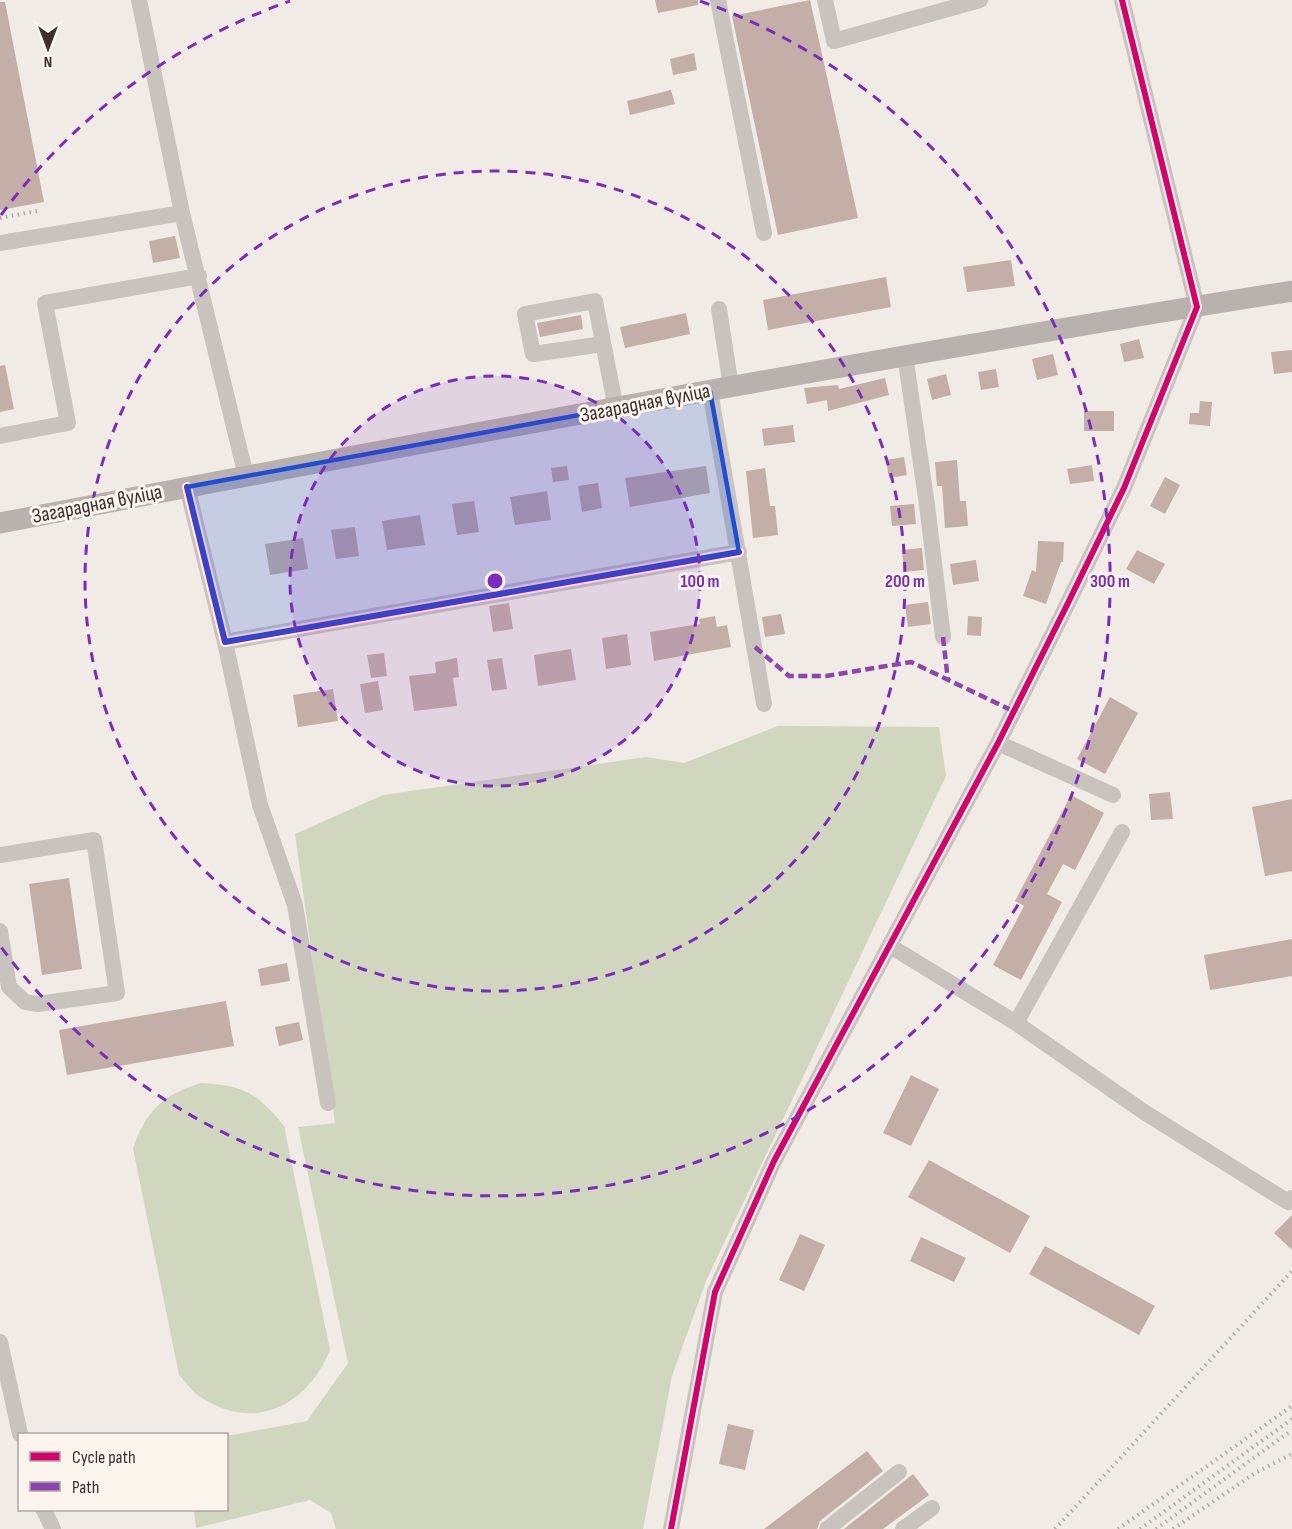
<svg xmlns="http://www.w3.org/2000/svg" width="1292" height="1529" font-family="'Sofia Sans Condensed',sans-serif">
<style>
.green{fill:#d1d6bf}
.building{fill:#c3afa7}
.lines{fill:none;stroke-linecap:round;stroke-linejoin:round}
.minor{stroke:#c9c3be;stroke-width:16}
.major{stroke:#b8b1ad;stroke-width:21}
.rail{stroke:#b1aca8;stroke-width:4;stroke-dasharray:1.5 4.5;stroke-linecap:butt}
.quiet{stroke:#8e44ad;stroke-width:4.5;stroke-dasharray:9 4.5;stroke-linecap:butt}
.cycleway-casing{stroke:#fbf5ee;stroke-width:10}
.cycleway{stroke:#d6006c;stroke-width:6}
.marked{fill:#1d4ed8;fill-opacity:0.2;stroke:#1d4ed8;stroke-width:4.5;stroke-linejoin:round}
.ring{fill:none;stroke:#7b2cbf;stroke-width:3;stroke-dasharray:10 8}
.labels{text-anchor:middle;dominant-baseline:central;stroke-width:6;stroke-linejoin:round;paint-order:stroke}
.street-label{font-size:21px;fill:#3b302b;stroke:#fbf5ee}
.centre{fill:#7b2cbf;stroke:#fbf5ee;stroke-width:3}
.ring-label{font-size:18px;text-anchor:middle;font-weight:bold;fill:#7b2cbf;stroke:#fbf5ee;stroke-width:6;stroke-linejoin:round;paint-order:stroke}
</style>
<rect width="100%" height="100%" fill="#f0ebe5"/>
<!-- green -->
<path class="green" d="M778,726L939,727L946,776L706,1281L672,1376L643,1529H336L331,1513L310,1500L196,1528L194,1510H226L227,1436L307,1421L348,1363L298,1127L335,1123L295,834L383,795L646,757L684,763Z
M201,1083C245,1086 256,1092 284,1126L330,1350C308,1404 256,1433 202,1398C193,1393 186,1382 179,1375L133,1148C147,1110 162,1095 201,1083Z"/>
<!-- building -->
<path class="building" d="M655,0H698V5L658,13Z
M810,0L858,218L778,235L732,16Z
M0,2H5L44,202L0,210Z
M694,53L697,70L673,75L670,59Z
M671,90L675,104L630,115L627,101Z
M175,236L180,258L153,263L149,241Z
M1011,260L1015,286L967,292L963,267Z
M886,277L891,307L768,330L763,300Z
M686,313L690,334L625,348L620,327Z
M581,315L583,329L540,337L537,323Z
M1139,339L1144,358L1124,362L1120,344Z
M1292,350V372L1274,374L1271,352Z
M1053,354L1058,375L1037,380L1032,359Z
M5,365L14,409L0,412V366Z
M996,369L999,387L981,390L978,372Z
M946,374L951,395L932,400L927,379Z
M885,378L889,395L828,411L827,400L807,404L804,388L838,385L839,389Z
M1200,401L1212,402L1210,426L1189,424L1190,413H1199Z
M1084,411H1114V431H1084Z
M793,425L795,442L764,446L762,429Z
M904,457L907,475L889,478L886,460Z
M957,460L960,501H966L968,526L945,528L942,486H937L935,462Z
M1092,465L1094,481L1070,484L1067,469Z
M567,466L569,480L553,482L551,468Z
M706,466L710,493L630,507L625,478Z
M765,468L770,506H775L778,535L753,538L746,471Z
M1165,477L1180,485L1165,514L1150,506Z
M598,483L602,508L582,512L578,486Z
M547,491L551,520L515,525L510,497Z
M474,501L479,532L457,535L452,504Z
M914,504L916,524L892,526L890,506Z
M420,515L425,545L387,550L382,521Z
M355,527L359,556L336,559L331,530Z
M303,538L308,569L270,575L265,544Z
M1038,541L1064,542L1063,562H1061L1046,604L1023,596L1032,570L1036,572Z
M922,548L924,570L904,572L902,550Z
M1137,550L1165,564L1154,584L1126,569Z
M976,560L979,581L953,585L950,564Z
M928,602L931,624L908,627L905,605Z
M509,603L513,629L493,632L489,606Z
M781,614L785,634L765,637L762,617Z
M715,616L717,627L727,625L731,647L654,661L650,632L700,624L699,619Z
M968,616L982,617L981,636L967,635Z
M627,634L631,665L606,669L602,638Z
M571,649L576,680L538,686L534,655Z
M384,653L387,676L371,678L367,655Z
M457,658L459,677L453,678L457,706L414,711L409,676L436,673L435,662Z
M502,658L507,689L492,691L487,660Z
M378,681L383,710L365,713L360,684Z
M333,689L338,721L298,727L293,695Z
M1110,697L1138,713L1105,774L1077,759Z
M1170,792L1173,819L1151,820L1149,794Z
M1071,795L1104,813L1075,870L1063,864L1047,894L1062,902L1021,980L993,965L1024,906L1015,901Z
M1292,799V871L1265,876L1252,807Z
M69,878L82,969L42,975L29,884Z
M1292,939V976L1210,990L1204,955Z
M287,963L290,981L261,986L258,969Z
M226,1001L234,1046L67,1075L59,1030Z
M299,1022L303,1040L279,1046L275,1027Z
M911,1075L939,1089L911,1146L883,1133Z
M929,1160L1030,1216L1010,1253L908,1197Z
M1292,1215V1250L1274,1233Z
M800,1234L825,1245L804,1291L779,1280Z
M921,1237L966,1258L954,1282L910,1261Z
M1045,1246L1155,1306L1139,1335L1029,1274Z
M728,1424L754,1430L745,1470L719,1464Z
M867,1451L883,1471L820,1521L817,1529H764Z
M913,1474L929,1495L883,1529H844Z"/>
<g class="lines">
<!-- minor -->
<path class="minor" d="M139,0L182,213
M718,0L764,233
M825,0L834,41L980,0
M0,243L182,213L246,476
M719,309L731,387
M603,344L533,354L525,314L595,301L616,409
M905,355L927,505L943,637
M710,391L764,704
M0,436L68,423L45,303L199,276
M187,487L225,642L260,805L295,905L328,1103
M225,642L739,552
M998,743L1113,795
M0,855L94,840L117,993L38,1004L25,1002L9,987L0,931
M890,946L1016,1023L1144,1112L1288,1202L1292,1198
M1016,1023L1122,832
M0,1342L20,1434
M44,1510L53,1529
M671,1529L715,1292L774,1161L998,743L1066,607L1124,488L1197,307L1122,0
M827,1529L899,1472
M903,1529L932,1508"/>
<!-- major -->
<path class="major" d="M0,523C430,441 860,360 1292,291"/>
<!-- rail -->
<path class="rail" d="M0,218L37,211
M1055,1529L1292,1271
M1118,1529L1292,1406
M1140,1529L1292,1419
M1156,1529L1292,1430
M1173,1529L1255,1473L1292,1454"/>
<!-- quiet -->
<path class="quiet" d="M943,637L948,681
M755,647L789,676H826L911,662L1013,711"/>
<defs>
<path id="cycleway" d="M187,487L225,642L739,552
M671,1529L715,1292L774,1161L998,743L1066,607L1124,488L1197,307L1122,0"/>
</defs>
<!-- cycleway casing -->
<use href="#cycleway" class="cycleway-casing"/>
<!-- cycleway -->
<use href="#cycleway" class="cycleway"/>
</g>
<!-- marked area -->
<path class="marked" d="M710,391L739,552L225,642L187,487Z"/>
<!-- distance rings -->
<circle cx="495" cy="581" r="205" fill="#7b2cbf" fill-opacity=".12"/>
<g class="ring">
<circle cx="495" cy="581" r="205"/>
<circle cx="495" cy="581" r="410"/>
<path d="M1 215A615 615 0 0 1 290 1M700 1A615 615 0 1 1 1 947"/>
</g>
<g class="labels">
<!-- street labels -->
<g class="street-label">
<text transform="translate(645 403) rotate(-11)">Загарадная вуліца</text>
<text transform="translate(97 504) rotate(-11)">Загарадная вуліца</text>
</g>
</g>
<circle cx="495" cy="581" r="9" class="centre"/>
<g class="ring-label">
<text x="700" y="587">100 m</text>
<text x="905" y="587">200 m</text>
<text x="1110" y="587">300 m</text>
</g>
<!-- legend -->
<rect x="18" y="1433" width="210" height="78" fill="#fbf5ee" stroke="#aea6a0" stroke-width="1.5"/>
<rect x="30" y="1452" width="30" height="9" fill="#d6006c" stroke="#aea6a0" stroke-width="1.5"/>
<text x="72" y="1463" font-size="18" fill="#3b302b">Cycle path</text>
<rect x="30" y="1482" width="30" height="9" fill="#8e44ad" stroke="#aea6a0" stroke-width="1.5"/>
<text x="72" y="1493" font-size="18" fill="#3b302b">Path</text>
<!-- north arrow -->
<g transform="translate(48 48) rotate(180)" stroke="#fbf5ee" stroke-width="4.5" paint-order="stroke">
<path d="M0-4.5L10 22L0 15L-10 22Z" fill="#3b302b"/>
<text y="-9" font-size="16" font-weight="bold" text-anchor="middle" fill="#3b302b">N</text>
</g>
</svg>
